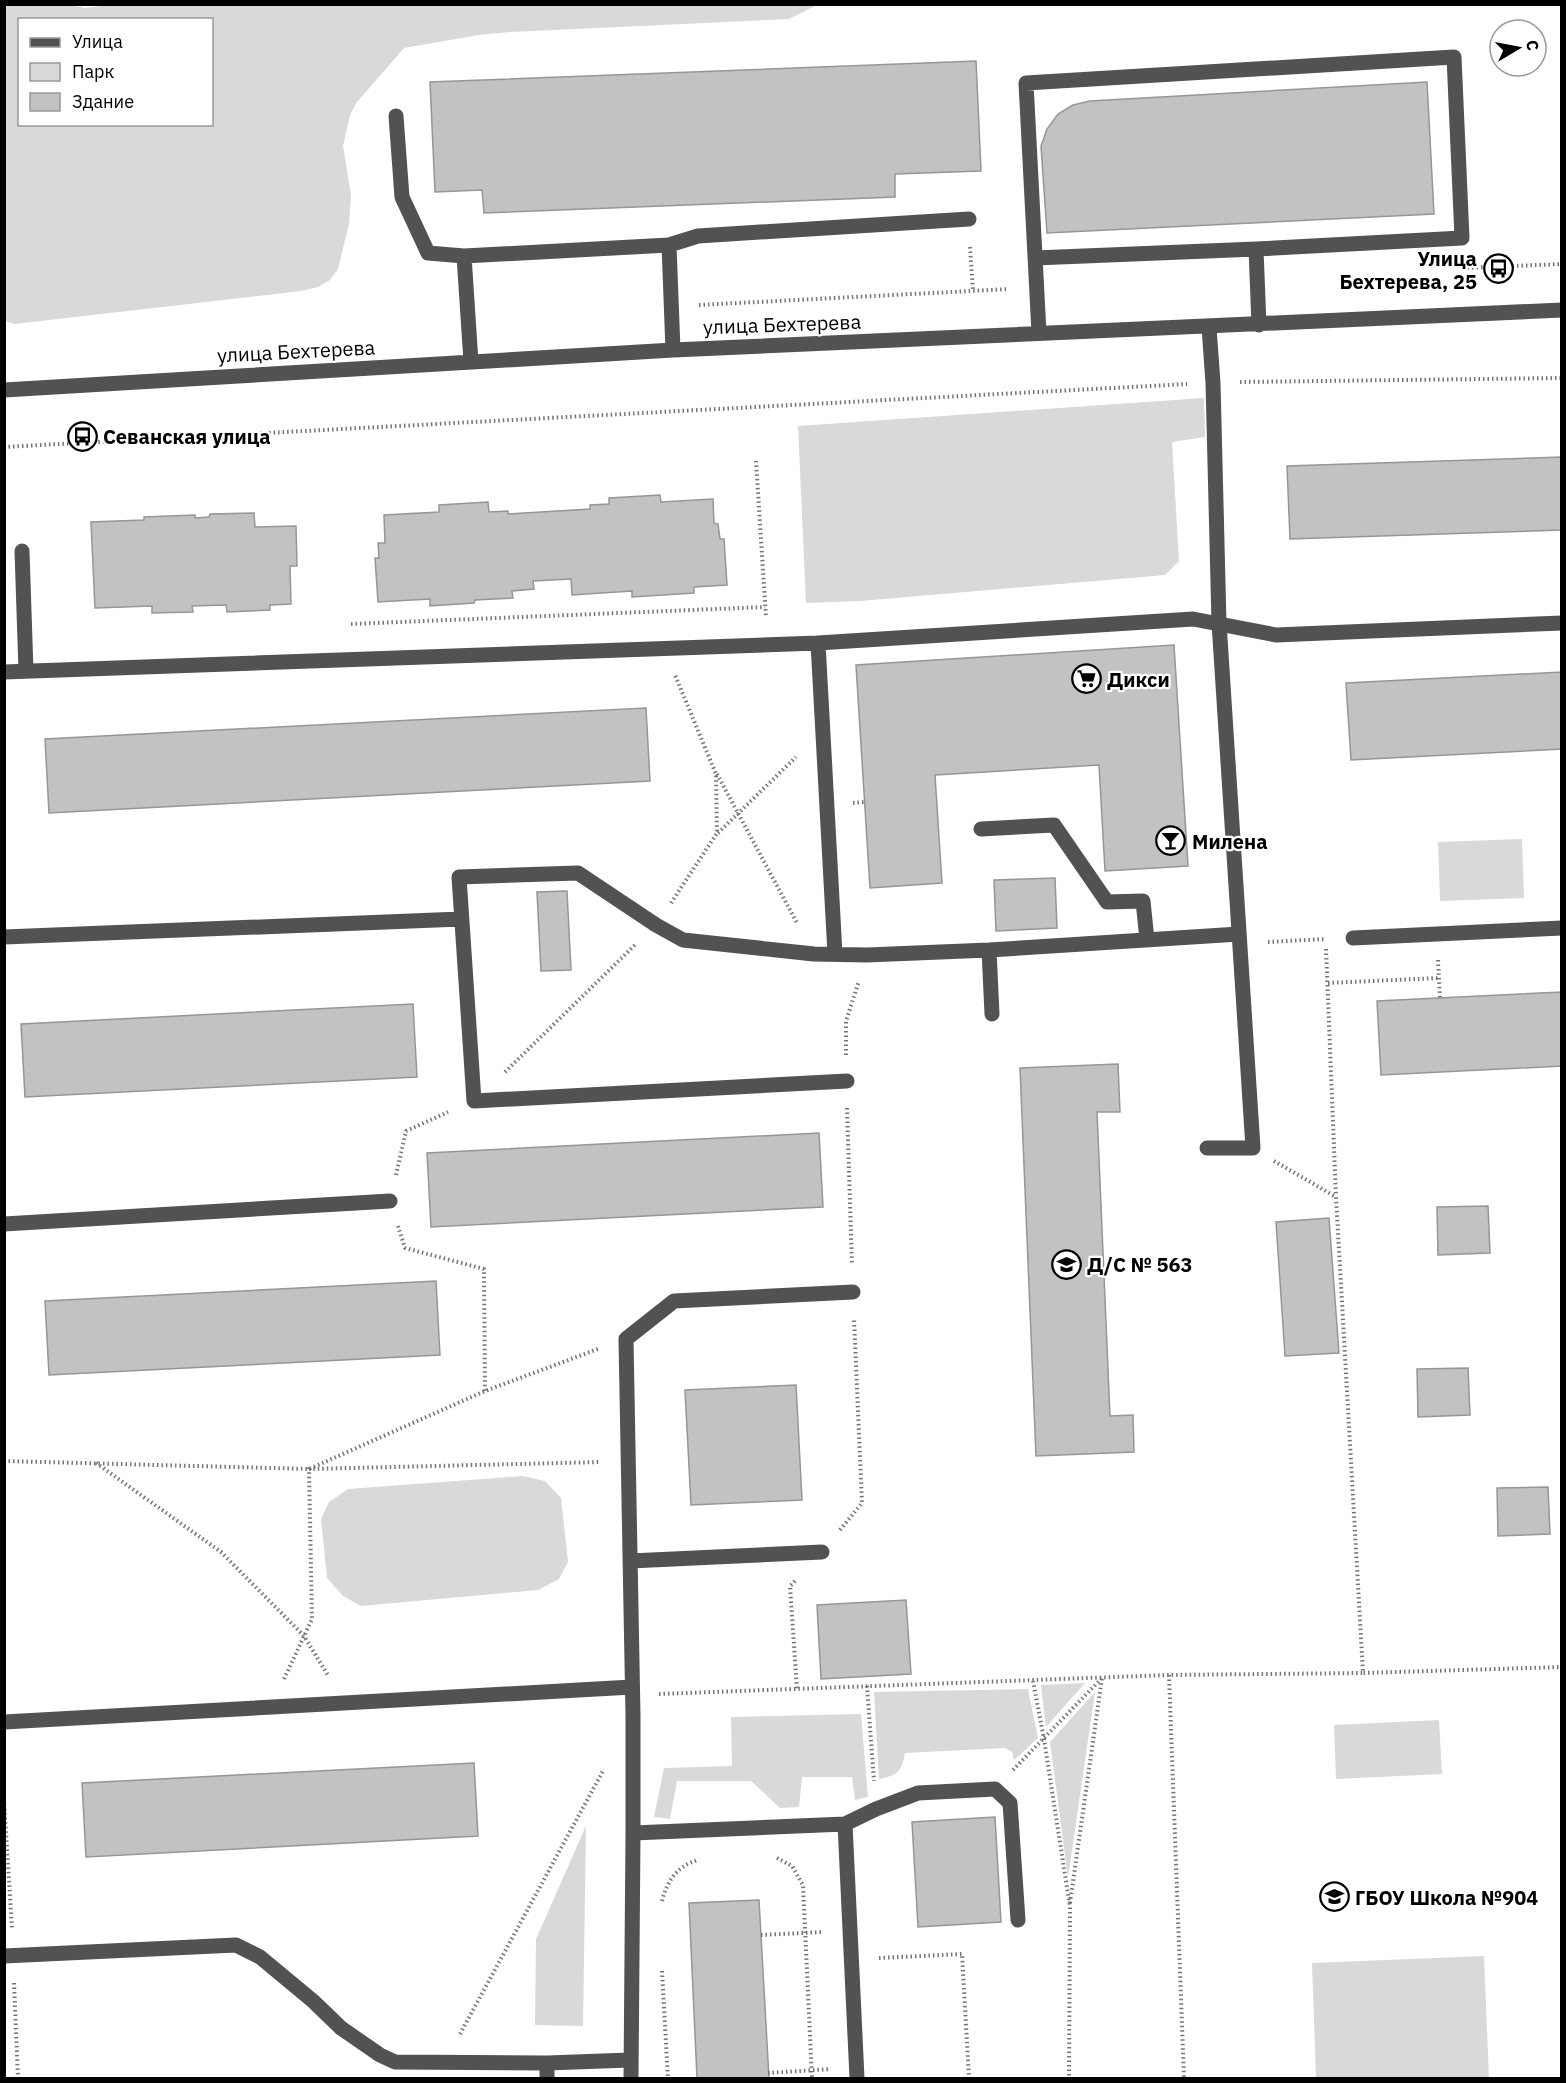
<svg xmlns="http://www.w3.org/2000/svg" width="1566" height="2083" font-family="'IBM Plex Sans',sans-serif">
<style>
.green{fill:#d9d9d9;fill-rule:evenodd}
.building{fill:#c2c2c2;stroke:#969696;stroke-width:1.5}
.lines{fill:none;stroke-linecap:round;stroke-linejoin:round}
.path{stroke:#747474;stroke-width:4;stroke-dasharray:1.5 3;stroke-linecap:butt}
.minor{stroke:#525252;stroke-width:15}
.labels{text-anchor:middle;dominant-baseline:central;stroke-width:4.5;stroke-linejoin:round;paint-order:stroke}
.poi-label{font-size:20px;font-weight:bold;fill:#000;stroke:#fff;text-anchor:start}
.street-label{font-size:20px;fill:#000;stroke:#fff}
</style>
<rect width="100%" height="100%" fill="#fff"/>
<!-- green -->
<path class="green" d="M109,5V4L817,5L789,19L510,32L479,35L404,48L357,102L350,115L343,146L351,195L349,224L338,269L330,280L318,287L301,291L14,324L5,321V5H70L85,8ZM20,20H212V124H20Z
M1204,398L1205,437L1172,442L1179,561L1165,575L860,601L806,603L798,426Z
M1522,839L1524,898L1440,901L1438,842Z
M523,1476L545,1481L561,1498L568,1562L559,1579L538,1590L361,1606L343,1596L327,1578L321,1519L329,1502L348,1489Z
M1085,1683L1046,1727L1041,1685Z
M1028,1689L1038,1738L1014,1760L1012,1752L1005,1748L905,1753C901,1773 898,1775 879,1779L874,1692Z
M1095,1692L1068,1878L1050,1742Z
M861,1714L868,1797L855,1800L852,1777H802L799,1807L780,1808L751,1781H677L670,1819L654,1817L664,1768L732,1766L731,1717Z
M1439,1720L1442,1774L1336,1779L1334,1725Z
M586,1826L583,2026L535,2025L536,1939Z
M1484,1956L1489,2078H1316L1312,1963Z"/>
<!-- building -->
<path class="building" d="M976,61L981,171L895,174V197L484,213L482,190L435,192L430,82Z
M1427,82L1434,214L1047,233L1041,146L1047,129L1058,114L1073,105L1090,101Z
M1562,457V530L1290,539L1287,466Z
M660,495L661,502L713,499L714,523L718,524L720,539H724L727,585L694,587V593L632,597V591L572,595L571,579L533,581L534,589L512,591L513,598L475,600L474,603L430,606V599L378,602L375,558H379L378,543H385L384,515L439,512V505L488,502L489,512L508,511V514L590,509V505L609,504V498Z
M254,513L255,527L296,526L297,566H290L291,604L270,605V610L227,612L226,605L192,606L193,612L152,613V606L95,608L91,522L144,520V517L195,515V518L209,517L210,514Z
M1174,645L1188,866L1105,871L1099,765L935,775L942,883L870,888L856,665Z
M1562,672V749L1351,760L1346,683Z
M646,708L650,781L49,813L45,739Z
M1055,878L1057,928L996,931L994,880Z
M567,891L571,970L541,971L537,892Z
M1562,992V1066L1381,1075L1377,1001Z
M413,1004L417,1077L25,1097L21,1024Z
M1118,1064L1120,1112H1097L1110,1416L1133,1415L1134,1452L1036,1456L1020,1068Z
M819,1133L823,1207L431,1227L427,1153Z
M1488,1206L1490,1253L1438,1255L1437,1207Z
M1329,1218L1339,1353L1285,1356L1276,1222Z
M436,1281L440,1355L49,1375L45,1301Z
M1468,1368L1470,1415L1418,1417L1417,1369Z
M796,1385L802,1500L691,1505L685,1390Z
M1548,1487L1550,1534L1498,1536L1497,1488Z
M906,1600L911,1674L821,1679L817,1605Z
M474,1763L478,1836L86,1857L82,1783Z
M995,1817L1001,1922L918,1927L912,1822Z
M759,1900L769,2078H697L689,1903Z"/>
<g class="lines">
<!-- path -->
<path class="path" d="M970,247L973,290
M1463,268L1562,264
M699,305L1009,289
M1240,382L1562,378
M4,447L1187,384
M756,461L766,617
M351,624L765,607
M717,774L797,923
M853,803L864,802
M718,833L796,757
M671,903L717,833L716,774L675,675
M1268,942L1326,939
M1326,949L1336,1196
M1438,960L1440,998
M1328,983L1439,978
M846,1055V1021L859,981
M505,1072L637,943
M847,1108L852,1265
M1274,1161L1336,1197L1363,1673L1562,1667
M396,1175L406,1131L448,1112
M398,1226L405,1248L484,1269L485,1391
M4,1461L309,1469L485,1391L598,1349
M96,1463L221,1552L304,1636L329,1677
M840,1530L862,1503L854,1318
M795,1581L790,1586L797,1689
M1169,1675L1184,2078
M284,1679L312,1619L309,1469L601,1462
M1033,1681L1044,1739L1070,1907L1069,2078
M867,1686L874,1781
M659,1694L1169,1675L1363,1673
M1013,1770L1102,1678
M4,1800L12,1928
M777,1858L792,1866L803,1885L812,2078
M662,1901C667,1881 677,1866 698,1860
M1070,1903L1102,1678
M761,1935L823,1932
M879,1958L962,1954L969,2078
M662,1971L668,2078
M14,1983L18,2078
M460,2034L604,1769
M768,2073L831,2069"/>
<!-- minor -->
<path class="minor" d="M396,116L402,197L428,253L464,256L669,245L698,236L969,219
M669,245L673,350
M1256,249L1259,325
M464,256L471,362
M1035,258L1256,249L1462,238L1454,57L1026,83L1039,333
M4,390L673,350L1562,310
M22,551L26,671
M4,672L818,643
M981,829L1054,825L1107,902L1143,901L1147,940
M4,937L461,919
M1353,938L1562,928
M989,950L992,1014
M835,954L818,643L1193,619L1276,635L1562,623
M847,1081L474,1101L459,877L578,873L656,925L683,940L814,954L867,955L989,950L1239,934
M1207,1148H1253L1219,623L1213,383L1209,327
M4,1224L390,1201
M630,1561L822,1552
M4,1722L632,1687
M845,1824L876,1809L918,1793L995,1789L1010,1803L1018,1920
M633,1833V1716L626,1339L674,1301L853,1292
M4,1956L236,1945L260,1957L313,2001L341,2028L380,2055L395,2062L547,2063L630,2060
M547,2063V2078
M631,2078L633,1833L845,1824L857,2078"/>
</g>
<!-- icons -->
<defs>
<symbol id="bus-ring" viewBox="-11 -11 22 22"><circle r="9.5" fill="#fff" stroke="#000" stroke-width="1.5"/><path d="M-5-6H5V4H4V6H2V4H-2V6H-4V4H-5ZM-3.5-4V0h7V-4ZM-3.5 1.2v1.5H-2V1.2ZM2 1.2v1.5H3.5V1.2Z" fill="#000"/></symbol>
<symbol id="supermarket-ring" viewBox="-11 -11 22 22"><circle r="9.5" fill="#fff" stroke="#000" stroke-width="1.5"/><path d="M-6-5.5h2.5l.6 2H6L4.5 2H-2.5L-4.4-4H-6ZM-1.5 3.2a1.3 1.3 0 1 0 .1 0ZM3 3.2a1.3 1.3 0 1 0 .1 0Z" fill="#000"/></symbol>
<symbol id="bar-ring" viewBox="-11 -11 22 22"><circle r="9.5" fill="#fff" stroke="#000" stroke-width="1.5"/><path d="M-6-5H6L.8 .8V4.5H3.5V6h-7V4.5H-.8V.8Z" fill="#000"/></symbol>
<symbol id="school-ring" viewBox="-11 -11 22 22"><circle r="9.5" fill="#fff" stroke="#000" stroke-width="1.5"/><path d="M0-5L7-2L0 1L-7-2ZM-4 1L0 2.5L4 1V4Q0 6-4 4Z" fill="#000"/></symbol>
</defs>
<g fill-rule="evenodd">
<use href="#bus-ring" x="1482" y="252" width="33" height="33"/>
<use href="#bus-ring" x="66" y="420" width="33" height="33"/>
<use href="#supermarket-ring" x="1070" y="662" width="33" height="33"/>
<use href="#bar-ring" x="1154" y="824" width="33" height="33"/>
<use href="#school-ring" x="1050" y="1248" width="33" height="33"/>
<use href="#school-ring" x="1318" y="1880" width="33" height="33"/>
</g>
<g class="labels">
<!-- poi labels -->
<g class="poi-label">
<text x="1477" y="258" text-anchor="end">Улица<tspan x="1477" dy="23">Бехтерева, 25</tspan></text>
<text x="103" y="436">Севанская улица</text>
<text x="1107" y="679">Дикси</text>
<text x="1192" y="841">Милена</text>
<text x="1087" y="1264">Д/C № 563</text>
<text x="1355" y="1897">ГБОУ Школа №904</text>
</g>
<!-- street labels -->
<g class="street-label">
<text transform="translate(782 324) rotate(-2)">улица Бехтерева</text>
<text transform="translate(296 351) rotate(-3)">улица Бехтерева</text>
</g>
</g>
<!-- border -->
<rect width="1566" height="2083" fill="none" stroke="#000000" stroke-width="12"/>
<!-- legend -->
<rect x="18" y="18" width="195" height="108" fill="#ffffff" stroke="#999999" stroke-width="1.5"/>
<rect x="30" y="38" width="30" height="9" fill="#525252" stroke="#999999" stroke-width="1.5"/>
<text x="72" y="48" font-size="18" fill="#000000">Улица</text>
<rect x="30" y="63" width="30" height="18" fill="#d9d9d9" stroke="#999999" stroke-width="1.5"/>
<text x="72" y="78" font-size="18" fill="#000000">Парк</text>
<rect x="30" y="93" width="30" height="18" fill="#c2c2c2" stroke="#999999" stroke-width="1.5"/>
<text x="72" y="108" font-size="18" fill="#000000">Здание</text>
<!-- north arrow -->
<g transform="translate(1518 48) rotate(80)"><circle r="28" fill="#ffffff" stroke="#999999" stroke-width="1.5"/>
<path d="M0-4.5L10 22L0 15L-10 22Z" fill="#000000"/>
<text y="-9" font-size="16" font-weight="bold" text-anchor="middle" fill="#000000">С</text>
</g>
</svg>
